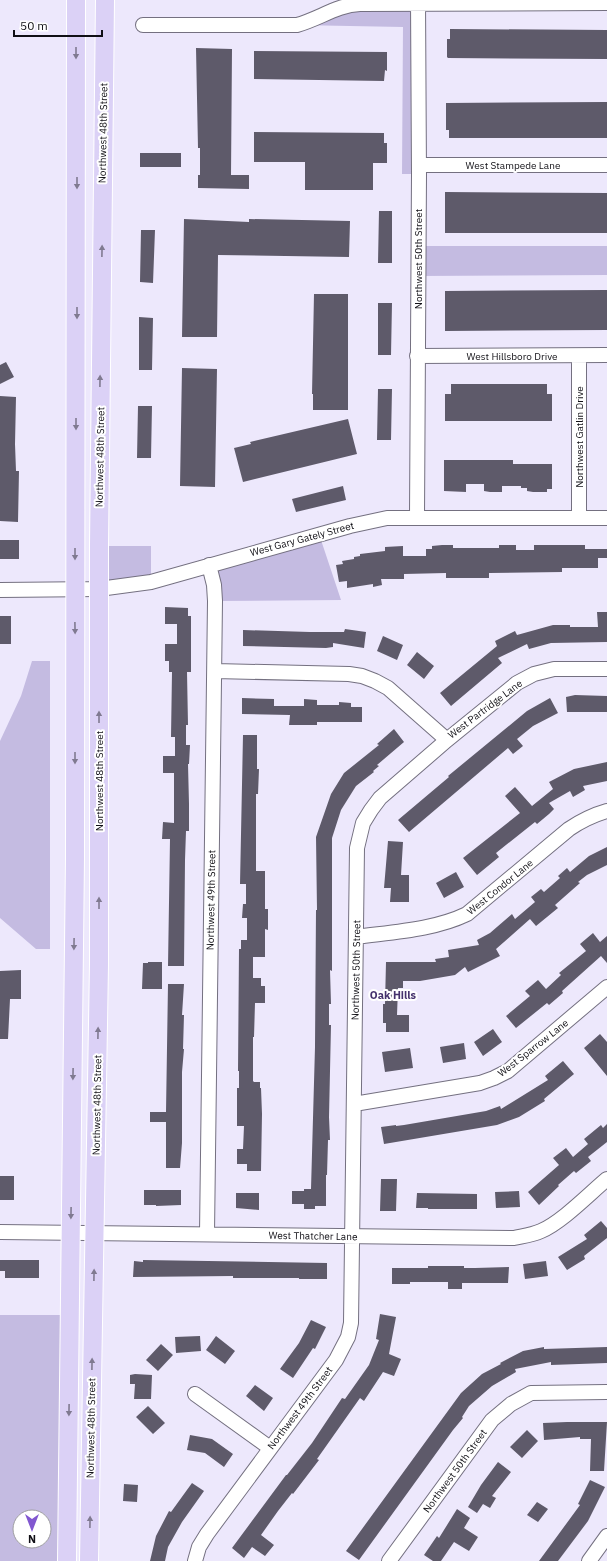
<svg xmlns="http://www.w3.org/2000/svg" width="607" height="1561" font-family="'IBM Plex Sans',sans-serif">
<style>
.green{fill:#c4bbe1;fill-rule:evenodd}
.building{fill:#5e5a6a}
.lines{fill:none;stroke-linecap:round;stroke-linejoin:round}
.minor-casing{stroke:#747080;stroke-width:16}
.major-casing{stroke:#fff;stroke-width:20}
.minor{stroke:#fff;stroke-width:14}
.major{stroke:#dbd1f6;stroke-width:18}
.oneway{fill:#807a91}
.labels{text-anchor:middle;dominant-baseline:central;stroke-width:4;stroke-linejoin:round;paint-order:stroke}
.street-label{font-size:10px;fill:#100f15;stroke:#fff}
.neighbourhood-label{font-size:11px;font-weight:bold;fill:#45326d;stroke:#fff}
</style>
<rect width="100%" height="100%" fill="#ede8fc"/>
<!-- green -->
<path class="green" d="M418,4L419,174H402L403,27L297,25L329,12Z
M418,246H607V275L418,276Z
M319,534L341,600L215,601L209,565Z
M99,546H151V582L99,589Z
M32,661H50V949H36L0,918V741L21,696Z
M0,1315H71L67,1561H0ZM20,1517H44V1541H20Z"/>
<!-- building -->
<path class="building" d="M450,29L607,30V59L448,58L447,57V39H450Z
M196,48L232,49L231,175H249V189L198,188V175H200V148H198Z
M254,51L387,52V71L385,70L384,81L254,79Z
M607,102V138H449V130H446V103Z
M254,132L384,133V143H387V163H373V190H305V162H254Z
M140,153H181V167H140Z
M445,192L607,193V233H445Z
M379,211H392V263H378Z
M184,219L249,222V219L350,221L349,257L218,255L217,337H182Z
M141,230H155L153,283L140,282Z
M607,290V330L445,331V291Z
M314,294H348V410H313V394H312Z
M378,303H392L391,355H378Z
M139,317L153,318L152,370H139Z
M6,362L14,377L0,384V365Z
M182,368L217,369L215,487L180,486Z
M451,384H547V394H552V421H445V394H451Z
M378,389H392L391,440H377Z
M0,396L16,397L15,444L16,471H19L18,522L0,521Z
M138,406H152L151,458H137Z
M348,419L357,454L243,482L234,448L251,444L250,442Z
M444,460H513V464H552V489H547V492H533L527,491V488H521V486H502V492H490L484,491V484H466V492L444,491Z
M343,486L346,500L296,512L292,499Z
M0,540H19V559H0Z
M442,545H453V548H499V545H516V550H534V545H585V549H607V558H598V568H562V572L489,573V578H446V573L404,574V579H381L382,585L373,587V584L347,588V581L339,582L336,565L343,564L342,561L354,559V557L360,556V554L385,551V547L403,546V556H426V549H432V546Z
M165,607L188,608V616H191V672H187L188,725H186V745H190L189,764H188L189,804V831H186L185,860L184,966H168L170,839H162L163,822L174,823V773H163V756H175V737H171L172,672H169V661H165V644H177V624H165Z
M597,612H607V642L551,643L529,649L527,644L498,658L502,663L451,706L440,693L497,646L495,641L515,631L517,635L553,625H570V627H598Z
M0,616H11V644H0Z
M345,629L366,632L364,648L333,643V647L326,648L243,646V630L310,632H344Z
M383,636L403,645L397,660L377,651Z
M417,652L434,666L424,679L407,665Z
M575,695L607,696V712H567L566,697Z
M242,698L274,699V706H304V699L317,700V705H339V702L351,703V707H362V722H317V725H289L290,715L242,714Z
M550,698L558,713L533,726L517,739L523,746L513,754L508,748L409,832L398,820L449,777L448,776L527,711Z
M394,729L404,742L377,765L379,766L373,771L374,772L356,786L341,810L332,838V971L330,970L331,1004H329V1025H331L329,1117L330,1140H328L327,1175H326V1206H315V1209H304V1204H292V1191H304V1189H311L315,1047L316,910H317L316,837L331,794L344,773L379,745L377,744Z
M243,735H257V769H259L258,794H256V871H265V909H268V930L265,929V957H253V978H261V986H265V1003H255L254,1037H253V1081L254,1082H260V1088H261L262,1114L261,1171H247V1164H237V1149H243L244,1126H237V1088H239V1071H238L239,949H241V940H247V918H242L243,904H246V884H240Z
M607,762V781L583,786L585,790L573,797L570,791L549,803L554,809L549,814L537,824L535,822L496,853L499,857L477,875L463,858L520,813L505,796L515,787L532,806L553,789L549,782L574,769Z
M388,841L403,842L401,875H409V902H390L391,888H384Z
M607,847V865L587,875L578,882L580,883L555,905L558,908L536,926L530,919L496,949L500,956L468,972L465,967L455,975L420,981H403V988H398L397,1015H409V1032H386V1023H383V1004H385L386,962H436L435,959L449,957L448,950L479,945L477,940L490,933L512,914L515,919L535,902L531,897L541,889L544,892L560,878L558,876L567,868L570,872L589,856Z
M456,872L464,887L444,898L436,883Z
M593,933L600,942L607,936V963L601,956L562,991L563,993L549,1005L547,1003L516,1028L506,1016L530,996L525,991L538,980L546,989L561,975L559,973L586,951L580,944Z
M148,962H162V989H142L143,963H148Z
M21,970V999H10L8,1039H0V971Z
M168,984H184L182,1015H184L183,1049H184L182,1072V1143L180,1168H166V1122H150V1112H166Z
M493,1029L502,1042L483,1056L474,1042Z
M600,1034L607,1042V1076L584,1048Z
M464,1043L466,1059L443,1063L440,1047Z
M410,1048L413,1068L385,1072L382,1052Z
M563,1061L574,1074L544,1099L545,1101L519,1117L497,1125L384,1144L381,1127L396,1125V1126L404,1125L486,1111L500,1106L501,1109L548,1080L545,1076Z
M607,1124V1142L588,1157L591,1161L576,1173L574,1171L558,1185L559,1186L539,1205L528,1192L559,1165L553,1158L566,1148L573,1157L588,1144L584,1139L601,1125L603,1128Z
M0,1176H14V1200H0Z
M381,1179H397L396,1211H380Z
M144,1190H181V1205L156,1206V1205H144Z
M519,1191L520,1207L496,1208L495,1192Z
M236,1193H259V1210L236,1208Z
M417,1193L477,1194V1209H428V1208H416Z
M601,1221L607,1228V1238L584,1256L585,1259L567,1270L558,1257L587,1239L584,1235Z
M0,1260H39V1278H5V1271H0Z
M143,1260L327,1263V1279H299V1278H233V1276L133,1277L134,1261L143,1262Z
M546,1261L548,1276L525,1279L523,1264Z
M428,1266H464V1268H475L509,1267L508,1283H462V1289H448V1282H410V1284H392V1268H428Z
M380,1314L396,1317L389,1354L401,1359L394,1376L383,1372L364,1401L360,1398L317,1459L319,1460L293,1494L292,1493L278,1511L261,1535L274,1545L265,1556L252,1547L244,1558L232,1548L286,1475H287L312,1443L342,1398L345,1399L369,1365L379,1340L376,1339Z
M311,1320L326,1327L315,1349L313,1348L293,1378L280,1369L299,1343Z
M200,1336L201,1351L176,1353L175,1337Z
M216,1336L235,1351L225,1364L206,1350Z
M161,1344L173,1355L158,1371L146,1360Z
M544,1347V1349L607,1347V1363L551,1365V1362L515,1369L516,1372L492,1386L469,1406L462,1417L463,1418L453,1430L359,1560L346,1551L461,1393L482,1374L501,1364L500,1363L523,1351Z
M135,1374L152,1375L151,1399H134L135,1384H130V1375Z
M255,1385L273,1398L264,1411L246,1396Z
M148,1406L165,1423L153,1434L136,1417Z
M567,1422H607L604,1471H590L591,1439H580V1437L544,1440L543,1423Z
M527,1430L538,1441L522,1458L510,1447Z
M190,1435L212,1439L233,1454L224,1467L205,1453L187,1450Z
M498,1462L511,1472L492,1496L496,1498L490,1508L483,1504L477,1513L468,1507L481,1485Z
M590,1480L605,1487L588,1521L558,1561H539L580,1505L578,1504Z
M192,1483L204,1491L182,1522L168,1547L165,1561H150L156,1536L169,1511L171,1512Z
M124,1484L138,1485L137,1502L123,1501Z
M537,1502L548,1509L538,1522L527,1515Z
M457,1509L470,1518L464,1528L478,1537L469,1551L454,1542L441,1561H433L424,1555L437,1536L439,1538Z"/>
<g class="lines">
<defs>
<path id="minor" d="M143,25H297C319,19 337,5 360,4L607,3
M419,165H607
M417,356L607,355
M417,518L419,174L418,0
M579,518V356
M0,590L99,589L151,582L350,526L387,518H607
M215,671L349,674L362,676L375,681L388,688L447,740
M356,937C392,932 434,930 467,914L569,829C581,821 593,815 607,811
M354,1104L480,1083L494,1078L508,1071L607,987
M0,1232L514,1238C523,1236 532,1235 541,1231C562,1222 589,1194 607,1179
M207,1234L215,601L214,585L209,565
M195,1394L270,1448
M195,1561L199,1547L207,1534L336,1360L348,1337L351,1323L357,848L363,823L371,810L380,798L447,740L517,683L534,674L554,669H607
M389,1561L492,1420L511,1404L531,1393L607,1392
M589,1561L607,1536"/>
<path id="major" d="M67,1561L75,858L76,0
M89,1561L99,964V546L105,0"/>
</defs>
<!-- minor casing -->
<use href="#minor" class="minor-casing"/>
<!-- major casing -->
<use href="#major" class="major-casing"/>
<!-- minor -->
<use href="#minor" class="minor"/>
<!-- major -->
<use href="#major" class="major"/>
</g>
<!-- one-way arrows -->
<defs><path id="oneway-solid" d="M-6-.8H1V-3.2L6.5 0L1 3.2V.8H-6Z"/></defs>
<g class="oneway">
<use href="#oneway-solid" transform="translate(76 53) rotate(90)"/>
<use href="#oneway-solid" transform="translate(77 183) rotate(90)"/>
<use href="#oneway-solid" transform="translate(102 251) rotate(-89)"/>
<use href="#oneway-solid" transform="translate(77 313) rotate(90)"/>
<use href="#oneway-solid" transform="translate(100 381) rotate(-89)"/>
<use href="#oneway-solid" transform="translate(76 424) rotate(90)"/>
<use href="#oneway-solid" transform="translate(75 554) rotate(90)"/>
<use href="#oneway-solid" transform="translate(75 628) rotate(89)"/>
<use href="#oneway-solid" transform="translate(99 717) rotate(-90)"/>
<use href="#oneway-solid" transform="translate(75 758) rotate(90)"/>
<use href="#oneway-solid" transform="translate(99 903) rotate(-90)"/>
<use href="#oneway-solid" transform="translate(74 944) rotate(91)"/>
<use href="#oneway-solid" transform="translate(98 1033) rotate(-89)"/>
<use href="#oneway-solid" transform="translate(73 1074) rotate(91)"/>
<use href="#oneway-solid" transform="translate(71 1213) rotate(91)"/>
<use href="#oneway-solid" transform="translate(94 1275) rotate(-89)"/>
<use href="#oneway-solid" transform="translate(92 1364) rotate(-89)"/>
<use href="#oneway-solid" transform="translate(69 1410) rotate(91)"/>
<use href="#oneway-solid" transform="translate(90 1522) rotate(-89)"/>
</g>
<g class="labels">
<!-- street labels -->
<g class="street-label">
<text transform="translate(103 133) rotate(-89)">Northwest 48th Street</text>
<text x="513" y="165">West Stampede Lane</text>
<text transform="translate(418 259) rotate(-90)">Northwest 50th Street</text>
<text x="512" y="356">West Hillsboro Drive</text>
<text transform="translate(579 437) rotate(-90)">Northwest Gatlin Drive</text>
<text transform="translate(100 457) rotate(-89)">Northwest 48th Street</text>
<text transform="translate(302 539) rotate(-15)">West Gary Gately Street</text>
<text transform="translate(485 709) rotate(-37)">West Partridge Lane</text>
<text transform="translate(99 781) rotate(-90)">Northwest 48th Street</text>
<text transform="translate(500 887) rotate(-39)">West Condor Lane</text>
<text transform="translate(211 900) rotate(-89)">Northwest 49th Street</text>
<text transform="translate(356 970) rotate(-89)">Northwest 50th Street</text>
<text transform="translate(533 1048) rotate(-38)">West Sparrow Lane</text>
<text transform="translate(97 1105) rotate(-89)">Northwest 48th Street</text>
<text transform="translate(313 1236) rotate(1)">West Thatcher Lane</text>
<text transform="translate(300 1408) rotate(-53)">Northwest 49th Street</text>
<text transform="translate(91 1428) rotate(-89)">Northwest 48th Street</text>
<text transform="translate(455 1471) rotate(-54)">Northwest 50th Street</text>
</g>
<!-- neighbourhood labels -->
<g class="neighbourhood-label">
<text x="393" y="995">Oak Hills</text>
</g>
</g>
<!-- north arrow -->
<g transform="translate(32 1529) rotate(180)"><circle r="19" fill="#ffffff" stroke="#9f9fa1"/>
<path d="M0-3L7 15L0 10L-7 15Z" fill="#8157d0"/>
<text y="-6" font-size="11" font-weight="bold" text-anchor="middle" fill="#100f15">N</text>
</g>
<!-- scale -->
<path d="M14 30v6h88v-6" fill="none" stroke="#100f15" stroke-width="2"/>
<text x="20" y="30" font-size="12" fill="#100f15" stroke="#ffffff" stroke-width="3" paint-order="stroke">50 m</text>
</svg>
